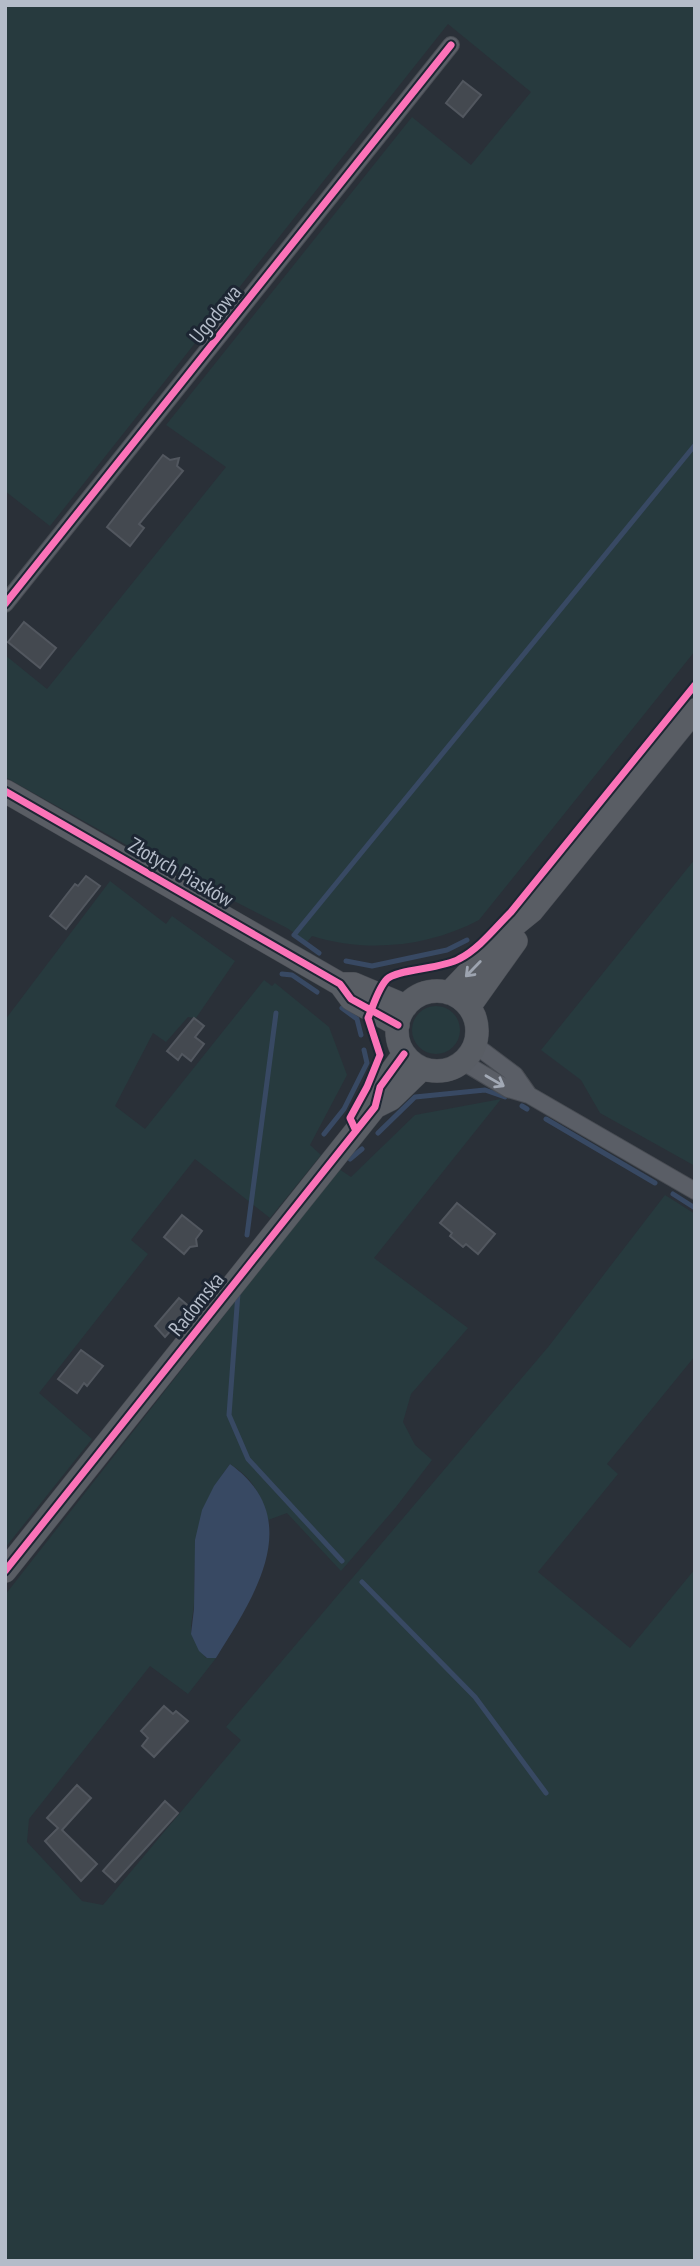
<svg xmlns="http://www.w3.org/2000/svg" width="700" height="2266" font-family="'PT Sans Narrow',sans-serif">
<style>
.green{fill:#273a3e}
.water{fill:#384963}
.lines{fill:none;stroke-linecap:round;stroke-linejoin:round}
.stream{stroke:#384963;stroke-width:5}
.building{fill:#444950;stroke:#52575f;stroke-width:2}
.street-casing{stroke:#484c53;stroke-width:18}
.secondary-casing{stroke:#484c53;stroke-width:24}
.street{stroke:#5a5e66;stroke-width:16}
.secondary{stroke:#595d64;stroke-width:23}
.cycleway-casing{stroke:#1d2633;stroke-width:11}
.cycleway{stroke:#fb73b8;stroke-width:7}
.oneway{stroke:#9da4b0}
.oneway2{stroke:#a2a9b5}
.labels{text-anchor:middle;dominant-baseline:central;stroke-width:6;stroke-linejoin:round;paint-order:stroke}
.street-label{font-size:21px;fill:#b4bcc9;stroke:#1d2633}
</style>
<rect width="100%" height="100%" fill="#2a3038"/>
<!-- green -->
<path class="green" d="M5,5H695V651L479,920C428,947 367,953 312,936L307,942L287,928L148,857L5,777V655L47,689L226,467L166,425L412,117L471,165L531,92L448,24L50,526L5,491Z
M695,859V1166L600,1113L581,1080L541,1050Z
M110,881L166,924L172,916L235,961L196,1018L188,1017L166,1042L153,1033L115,1106L145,1129L264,980L272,986L275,983L329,1027L347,1075L310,1145L321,1155L270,1218L195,1159L131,1240L148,1254L39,1393L92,1439L5,1548V1020Z
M412 1030a24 24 0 1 1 48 0a24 24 0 1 1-48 0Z
M501,1099L374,1258L468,1328L411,1394L403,1422L415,1445L432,1460L396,1507L341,1571L287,1513L268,1520C260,1494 254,1479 230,1464C193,1514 195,1543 194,1603C194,1612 189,1627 192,1635C195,1643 202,1651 206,1658H216L188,1694L150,1666L29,1819L27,1842L82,1901L103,1905L241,1740L226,1727L549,1346L665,1195L695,1214V1356L607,1464L618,1474L538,1572L630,1648L695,1569V2261H5V1595L339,1169L351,1177L415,1115Z"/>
<!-- water -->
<path class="water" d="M230,1464C307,1519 254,1597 216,1658H207L199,1651L191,1634L194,1609L195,1540L202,1510L214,1486Z"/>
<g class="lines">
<!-- stream -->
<path class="stream" d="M319,953L294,935L695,445
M346,961L372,966L447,950L467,940
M282,974L292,975L317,992
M342,1008L357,1019L361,1035
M522,1106L527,1109
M546,1119L655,1183
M378,1133L415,1097L485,1090L505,1097
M324,1134L344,1109L367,1063L364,1050
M350,1159L362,1149
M673,1194L695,1208
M247,1235L276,1013
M238,1293L229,1415L248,1459L342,1561
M362,1582L475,1697L546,1793"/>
</g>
<!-- building -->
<path class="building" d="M463,81L481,95L463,117L446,103Z
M163,455L170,460L179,458L177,466L183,471L139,524L144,528L130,546L107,527Z
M24,622L56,648L40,668L8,642Z
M86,876L100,886L66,929L50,916L75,884L78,886Z
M194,1018L204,1026L195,1037L204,1044L191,1061L182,1054L178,1060L167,1051Z
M457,1203L495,1234L478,1254L466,1244L463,1247L450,1236L452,1233L440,1223Z
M182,1215L202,1231L196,1239L197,1246L190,1247L184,1254L164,1237Z
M179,1298L191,1308L165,1337L155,1326Z
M81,1350L103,1366L87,1386L84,1383L77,1393L58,1379Z
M164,1706L173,1714L176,1711L188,1721L154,1757L142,1746L148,1738L141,1731Z
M77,1785L91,1798L62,1830L97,1864L81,1881L45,1841L58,1828L47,1818Z
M165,1801L178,1813L115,1882L103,1871Z"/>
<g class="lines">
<defs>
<path id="street" d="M5,604L451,45
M475,1045L515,1075L529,1095
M463,1062L508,1089L529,1095L695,1191"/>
<path id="secondary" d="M5,791L340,984L351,999L398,1025
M340,984H354L406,1006
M397 1031a40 40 0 1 1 80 0a40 40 0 1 1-80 0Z
M449,993L511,928L532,911L695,710
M469,1007L516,941
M375,1107L391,1099L422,1069
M5,1571L375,1107L380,1087L404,1054"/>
</defs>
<!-- street casing -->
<use href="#street" class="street-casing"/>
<!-- secondary casing -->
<use href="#secondary" class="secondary-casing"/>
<!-- street -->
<use href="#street" class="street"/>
<!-- secondary -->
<use href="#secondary" class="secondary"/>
<defs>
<path id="cycleway" d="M5,604L451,45
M5,791L340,984L351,999L398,1025
M356,1131L350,1118L367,1087L380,1055L368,1018C373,1007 378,988 387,979C397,969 442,969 459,959C479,949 495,928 511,912L695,685
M5,1571L375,1107L380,1087L404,1054"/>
</defs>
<!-- cycleway casing -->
<use href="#cycleway" class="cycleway-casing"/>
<!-- cycleway -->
<use href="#cycleway" class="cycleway"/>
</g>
<!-- one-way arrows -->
<defs><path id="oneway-shaft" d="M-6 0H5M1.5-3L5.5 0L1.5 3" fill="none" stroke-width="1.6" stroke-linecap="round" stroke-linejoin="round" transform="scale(1.75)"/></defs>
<use class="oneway" href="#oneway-shaft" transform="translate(473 969) rotate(134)"/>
<use class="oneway2" href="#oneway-shaft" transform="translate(495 1081) rotate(30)"/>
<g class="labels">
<!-- street labels -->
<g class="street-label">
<text transform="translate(215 314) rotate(-51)">Ugodowa</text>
<text transform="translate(181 872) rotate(30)">Złotych Piasków</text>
<text transform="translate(196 1304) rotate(-51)">Radomska</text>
</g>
</g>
<!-- border -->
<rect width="700" height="2266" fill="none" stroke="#b4bcc9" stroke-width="14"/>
</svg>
